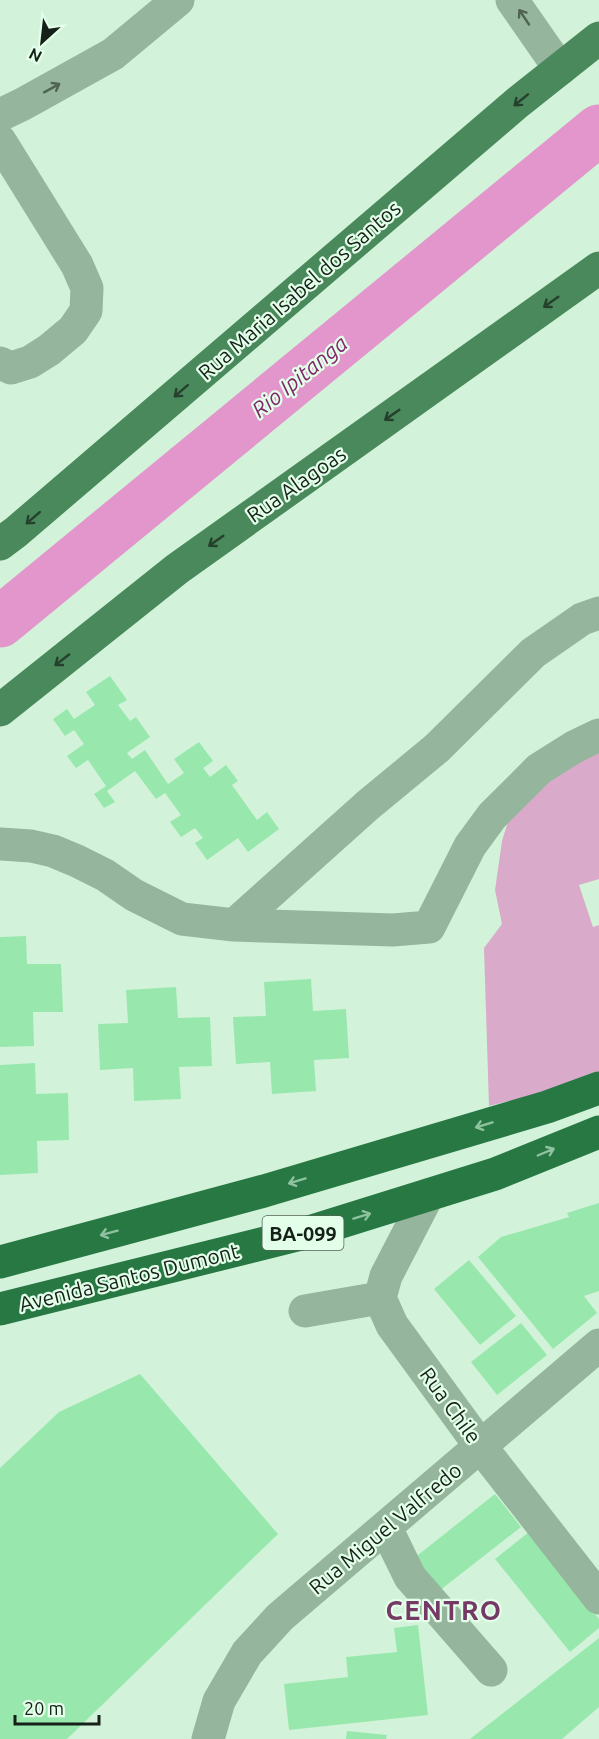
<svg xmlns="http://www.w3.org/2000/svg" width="599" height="1739" font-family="Ubuntu,sans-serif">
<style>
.green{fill:#d9aaca}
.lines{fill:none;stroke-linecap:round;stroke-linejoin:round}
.river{stroke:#e296cc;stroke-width:51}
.building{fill:#98e8ad}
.minor{stroke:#95b69c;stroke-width:33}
.major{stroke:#49895c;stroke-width:33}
.highway{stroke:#287844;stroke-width:33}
.oneway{stroke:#4f6453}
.oneway2{stroke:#25402c}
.oneway3{stroke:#8fc29f}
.labels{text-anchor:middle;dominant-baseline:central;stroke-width:4.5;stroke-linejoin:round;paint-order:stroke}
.shield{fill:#e4ffe9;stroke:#536457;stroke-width:1.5}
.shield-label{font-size:20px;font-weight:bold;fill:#152118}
.street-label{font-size:21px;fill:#152118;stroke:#e4ffe9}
.water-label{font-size:22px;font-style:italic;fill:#7f286b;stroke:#e4ffe9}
.district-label{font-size:27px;font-weight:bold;letter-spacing:1.5px;fill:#743a65;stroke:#e4ffe9}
</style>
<rect width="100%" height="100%" fill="#d2f3d9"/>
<!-- green -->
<path class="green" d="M599,752V879L579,885L593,927L599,925V1077L591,1081L489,1106L484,948L502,924L495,890L502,841L509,818L561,768Z"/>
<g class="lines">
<!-- river -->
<path class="river" d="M0,622L599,130"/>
</g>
<!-- building -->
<path class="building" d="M110,676L127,700L118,705L130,721L136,717L150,737L127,753L132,759L145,750L168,784L184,773L174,759L199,742L213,761L203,768L210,777L226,765L238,781L232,785L257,820L267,812L279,829L248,852L238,838L207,860L195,843L203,838L195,828L181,837L170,822L181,815L165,793L156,799L135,771L107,791L115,802L104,808L94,794L106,786L88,760L76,768L67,756L84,744L74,730L65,736L53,719L67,709L74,719L95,705L86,692Z
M26,936L27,964H61L63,1012H33L34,1046L0,1047V937Z
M311,979L313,1011L346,1009L349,1058L314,1060L316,1091L272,1094L270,1062L236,1064L233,1017L266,1016L264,982Z
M176,987L178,1018L210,1017L212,1066L179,1067L181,1099L134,1101L133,1068L100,1070L98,1024L128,1023L126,990Z
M35,1063L36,1094L68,1093L69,1140L37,1141L38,1173L0,1175V1065Z
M599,1203V1291L584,1296L597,1313L553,1349L478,1257L501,1237L569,1217L567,1213Z
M469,1260L516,1316L480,1345L434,1289Z
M521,1323L547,1355L497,1395L471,1362Z
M140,1374L278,1534L67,1739H0V1468L59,1412Z
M495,1494L521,1527L439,1591L413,1559Z
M529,1532L599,1619V1628L570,1652L495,1559Z
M418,1625L428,1715L289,1730L284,1684L348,1677L346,1657L397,1652L394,1628Z
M599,1638V1707L562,1739H470Z
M347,1731L387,1735L386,1739H346Z"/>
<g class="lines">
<!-- minor -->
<path class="minor" d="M512,0L560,69
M0,115L23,104L113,54L178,0
M0,141L77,265L87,288L86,311L73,330L49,350L30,362L11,368L0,363
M0,844L31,846L53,851L77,861L105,875L134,895L182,919L234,925L393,930L429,927L470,846L492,816L539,769L574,747L599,735
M234,925L368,805L437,748L533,653L582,619L599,613
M428,1195L386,1276L380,1298L392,1325L481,1447L599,1598
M305,1311L380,1298
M386,1528L410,1577L491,1670
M208,1739L219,1701L247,1653L280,1617L599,1345"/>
<!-- major -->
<path class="major" d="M0,544L16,532L517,103L599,38
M0,710L177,569L599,268"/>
<!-- highway -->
<path class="highway" d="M0,1262L264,1191L547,1107L599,1088
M0,1309L309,1232L495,1174L599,1132"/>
</g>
<!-- one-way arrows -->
<defs><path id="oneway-shaft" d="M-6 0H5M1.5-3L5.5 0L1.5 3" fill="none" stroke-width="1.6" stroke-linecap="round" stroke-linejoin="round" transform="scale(1.5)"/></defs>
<g class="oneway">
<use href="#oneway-shaft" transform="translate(524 17) rotate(-124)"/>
<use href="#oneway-shaft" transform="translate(52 88) rotate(-29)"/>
</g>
<g class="oneway2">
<use href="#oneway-shaft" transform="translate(521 100) rotate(141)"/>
<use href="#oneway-shaft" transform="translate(551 302) rotate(145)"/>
<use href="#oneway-shaft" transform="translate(181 391) rotate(139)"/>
<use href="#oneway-shaft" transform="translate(392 415) rotate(145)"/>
<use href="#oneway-shaft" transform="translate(33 518) rotate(139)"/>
<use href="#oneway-shaft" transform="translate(216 541) rotate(145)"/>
<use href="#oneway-shaft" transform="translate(62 660) rotate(142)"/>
</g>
<g class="oneway3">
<use href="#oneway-shaft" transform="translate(484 1125) rotate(163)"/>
<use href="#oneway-shaft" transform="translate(546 1152) rotate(-23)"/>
<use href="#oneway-shaft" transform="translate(297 1181) rotate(163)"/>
<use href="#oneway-shaft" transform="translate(362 1216) rotate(-17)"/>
<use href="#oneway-shaft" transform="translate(109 1233) rotate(165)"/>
</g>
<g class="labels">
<!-- shield labels -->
<rect class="shield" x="262.5" y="1216" width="81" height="34" rx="4.5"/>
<g class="shield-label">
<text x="303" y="1233">BA-099</text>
</g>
<!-- street labels -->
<g class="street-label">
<text transform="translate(299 290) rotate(-41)">Rua Maria Isabel dos Santos</text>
<text transform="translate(296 484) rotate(-35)">Rua Alagoas</text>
<text transform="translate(129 1277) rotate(-14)">Avenida Santos Dumont</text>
<text transform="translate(451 1405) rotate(54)">Rua Chile</text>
<text transform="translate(385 1528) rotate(-40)">Rua Miguel Valfredo</text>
</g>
<!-- water labels -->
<g class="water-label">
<text transform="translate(299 376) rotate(-39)">Rio Ipitanga</text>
</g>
<!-- district labels -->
<g class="district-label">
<text x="444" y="1610">CENTRO</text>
</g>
</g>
<!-- north arrow -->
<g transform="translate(42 42) rotate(207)" stroke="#e4ffe9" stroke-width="4.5" paint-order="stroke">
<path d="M0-4.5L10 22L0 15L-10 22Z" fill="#152118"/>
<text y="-9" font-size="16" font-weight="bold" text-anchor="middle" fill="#152118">N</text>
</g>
<!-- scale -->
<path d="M15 1715v9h84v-9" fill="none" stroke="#152118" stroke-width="3"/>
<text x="24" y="1715" font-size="18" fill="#152118" stroke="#e4ffe9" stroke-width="4.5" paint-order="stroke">20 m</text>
</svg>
